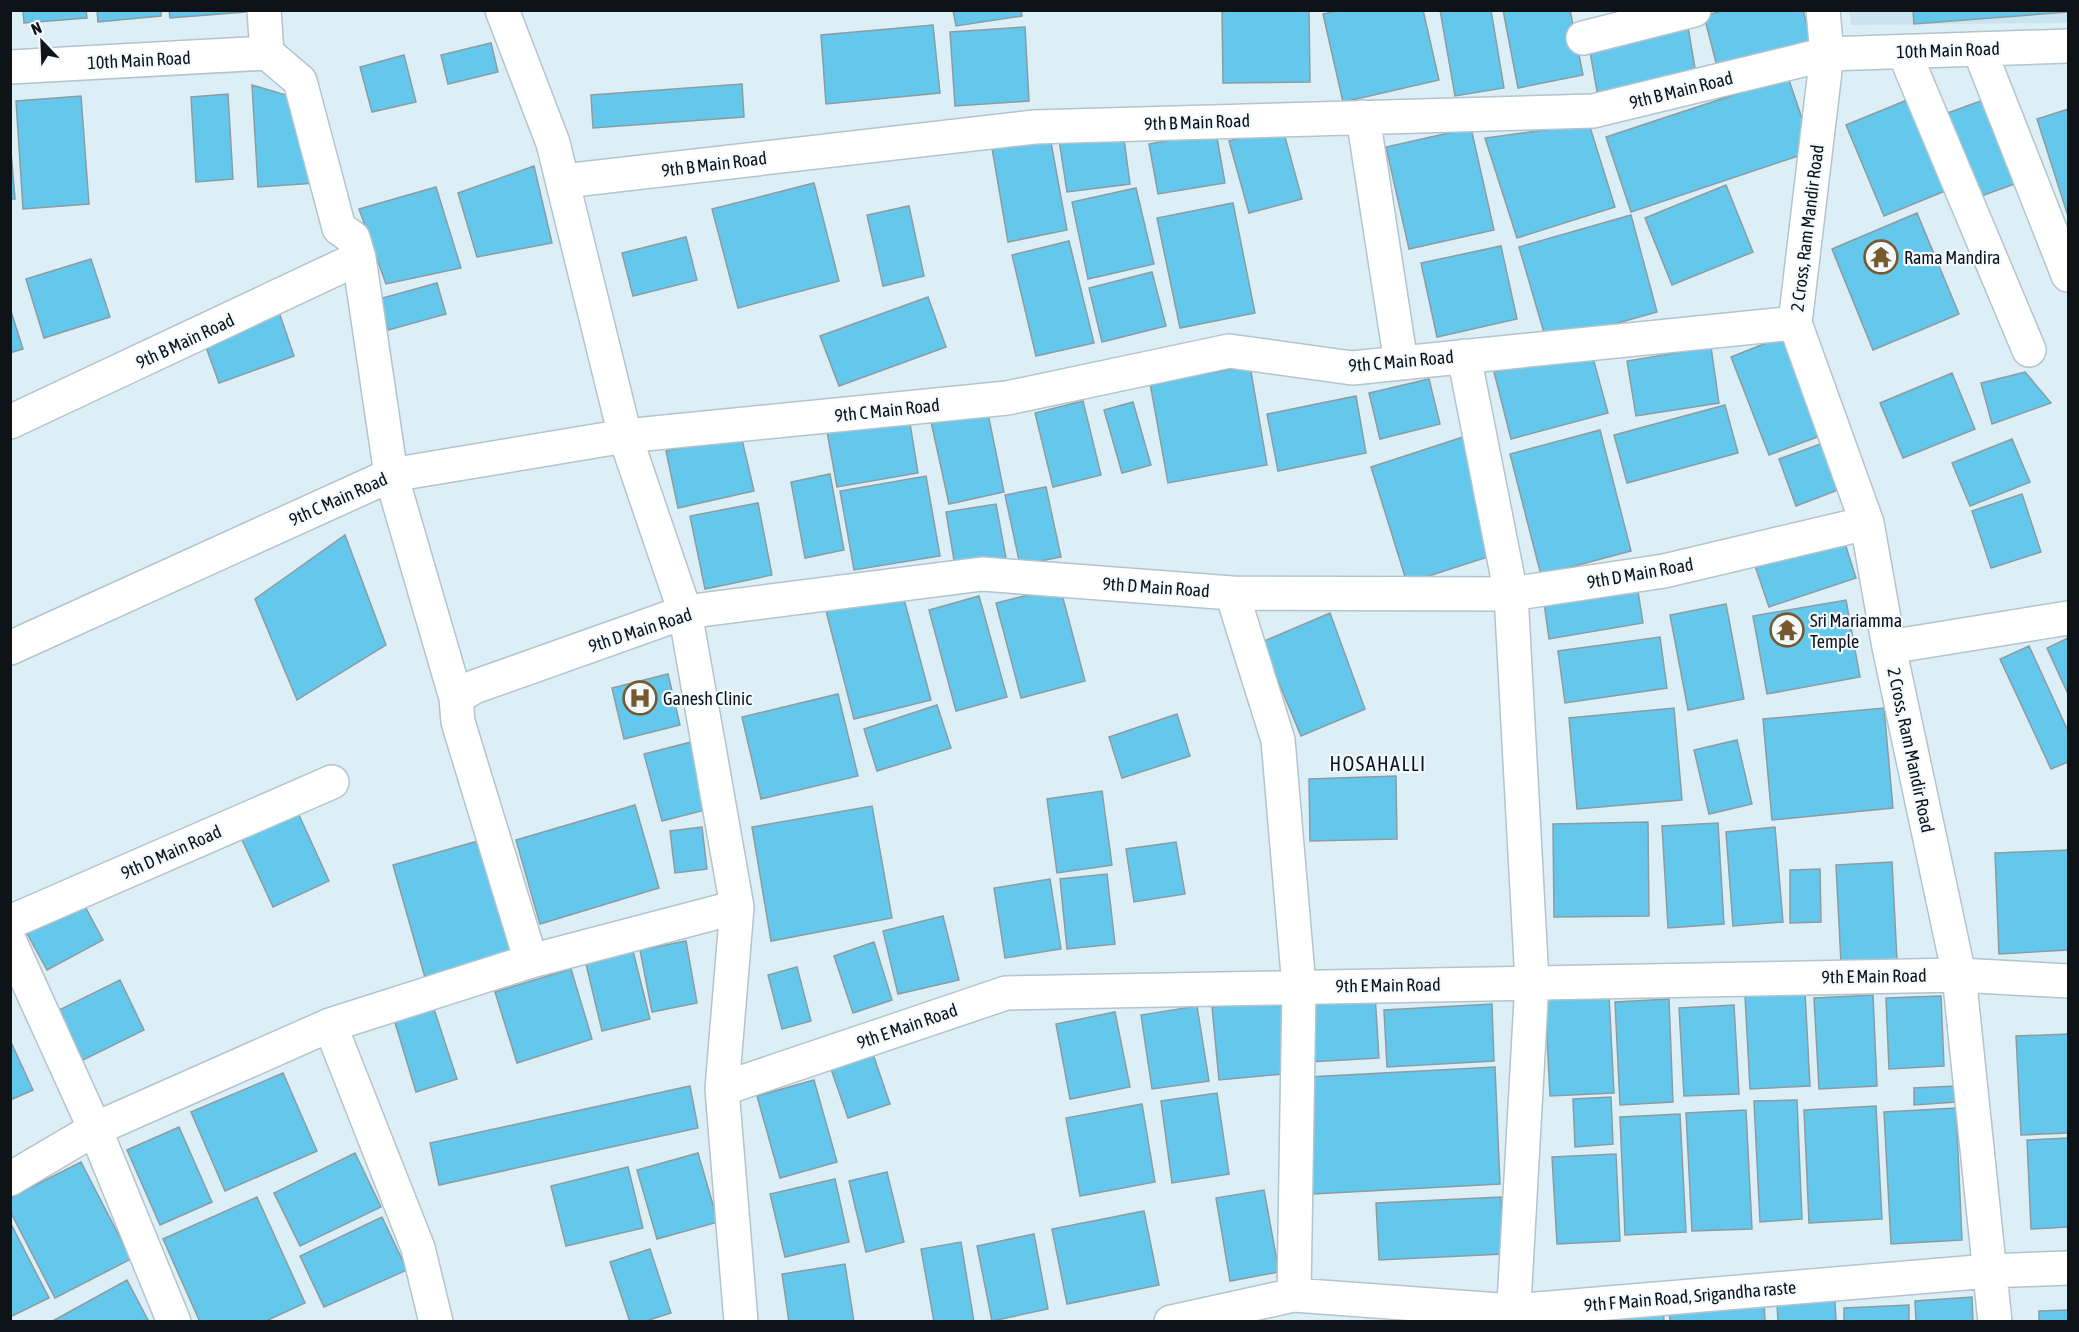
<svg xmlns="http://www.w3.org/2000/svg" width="2079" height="1332" font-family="'Asap Condensed',sans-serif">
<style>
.built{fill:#cae4ef}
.building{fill:#64c7ec;stroke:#8b9ca3;stroke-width:1.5}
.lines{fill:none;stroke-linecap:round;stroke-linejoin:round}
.minor-casing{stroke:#b3c4cc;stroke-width:36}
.minor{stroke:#fff;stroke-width:33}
.labels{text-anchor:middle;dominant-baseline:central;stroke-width:4.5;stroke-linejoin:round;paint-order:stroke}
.street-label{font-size:18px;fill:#0d1316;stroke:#f3fafd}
.poi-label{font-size:18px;fill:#0d1316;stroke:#f3fafd;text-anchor:start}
.neighbourhood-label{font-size:20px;letter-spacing:1.5px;fill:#0d1316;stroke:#f3fafd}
</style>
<rect width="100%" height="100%" fill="#ddeff6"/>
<!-- built -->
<path class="built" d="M1849,11H2068V23L1851,25Z"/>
<!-- building -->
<path class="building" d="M23,10H86L87,18L24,23Z
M97,10H161V16L98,22Z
M169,10H245V12L170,18Z
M953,10H1021L1022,16L956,26Z
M1309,10L1310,82L1223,83L1222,11Z
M1341,10H1423L1439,80L1343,102L1323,14Z
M1440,10H1491L1504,88L1455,96Z
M1503,10H1570L1583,75L1518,88Z
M1725,10H1803L1812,45L1718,70L1704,16Z
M1913,10H2068V12L1914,24Z
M933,25L940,93L826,104L821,35Z
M1025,27L1029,101L955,106L950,32Z
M1688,27L1697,80L1598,97L1589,46Z
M491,43L498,72L448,84L441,55Z
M404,55L416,102L372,112L360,67Z
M1788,77L1813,151L1631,212L1606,137Z
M742,84L744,117L593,128L591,95Z
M252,85L286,95L316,183L258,187Z
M228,94L233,179L196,182L191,97Z
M81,96L89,204L23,209L16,101Z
M1989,98L2020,182L1973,199L1942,115Z
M1907,100L1945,191L1884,216L1846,125Z
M2068,109V216L2037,119Z
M1589,124L1615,207L1517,238L1485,138Z
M1282,126L1302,199L1249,213L1229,141Z
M1471,128L1494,230L1409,249L1386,147Z
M1123,131L1130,184L1067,192L1059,140Z
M1216,132L1225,183L1158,194L1149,144Z
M1050,137L1067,230L1008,242L992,148Z
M10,139L15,199H10Z
M534,166L552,243L477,257L458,193Z
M814,183L839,281L738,308L712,209Z
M1726,185L1753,252L1672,285L1645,218Z
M436,187L461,268L386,284L359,209Z
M1136,188L1154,264L1088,279L1072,202Z
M1233,203L1255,313L1180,328L1157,218Z
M909,206L924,276L883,286L867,215Z
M1917,213L1959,314L1873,350L1832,249Z
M1631,215L1657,312L1547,343L1519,247Z
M686,237L697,280L633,296L622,253Z
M1069,241L1094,343L1036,356L1012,255Z
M1501,246L1517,319L1437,337L1421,263Z
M91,259L110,317L44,338L26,279Z
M1152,272L1166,326L1102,342L1089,288Z
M437,283L446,314L388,330L379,299Z
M928,297L946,347L839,386L820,336Z
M10,308L23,349L10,353Z
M279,312L294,356L219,383L203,339Z
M1789,334L1828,433L1769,455L1731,357Z
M1590,347L1608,413L1511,439L1494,372Z
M1711,347L1719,403L1636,416L1627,361Z
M1250,366L1267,465L1168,483L1150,383Z
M2025,372L2051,403L1992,424L1981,383Z
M1952,373L1975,429L1903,458L1880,403Z
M1429,379L1440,424L1380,439L1369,393Z
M1356,396L1366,453L1278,471L1267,414Z
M1083,401L1101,475L1053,487L1035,413Z
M1133,402L1151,465L1122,473L1104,410Z
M986,404L1004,492L949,504L930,417Z
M1725,405L1738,453L1627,483L1614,435Z
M908,411L918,473L837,487L826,426Z
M1600,430L1631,551L1541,575L1510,454Z
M741,435L754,491L678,508L666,451Z
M1463,437L1500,553L1407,583L1371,467Z
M2012,439L2030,482L1970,506L1952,463Z
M1826,442L1843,488L1796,506L1779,459Z
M830,474L844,550L805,558L791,482Z
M926,476L940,556L854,570L840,491Z
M1046,487L1061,557L1020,565L1005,495Z
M2022,494L2041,552L1991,568L1972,511Z
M758,503L772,575L705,589L690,516Z
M996,504L1006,558L955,566L946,512Z
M1842,534L1856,578L1769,607L1754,563Z
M345,535L386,645L297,700L255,599Z
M1637,585L1643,623L1549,639L1544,602Z
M1060,587L1085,681L1021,698L996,603Z
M901,588L931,700L854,719L825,607Z
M979,596L1007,697L956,711L929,610Z
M1846,600L1860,677L1767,694L1753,616Z
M1726,604L1744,699L1688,710L1670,615Z
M1330,613L1365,709L1301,736L1262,642Z
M1660,637L1667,688L1565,703L1558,651Z
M2068,638V694L2047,648Z
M2029,646L2068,731V762L2051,769L2000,659Z
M668,674L680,725L624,739L612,688Z
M838,694L858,776L761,799L742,717Z
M937,705L951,748L877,771L864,729Z
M1674,708L1682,800L1577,809L1569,718Z
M1884,708L1893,808L1772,820L1763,719Z
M1177,714L1190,756L1122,778L1109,737Z
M1737,740L1752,804L1709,814L1694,750Z
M691,742L709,809L662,821L644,754Z
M1396,776L1397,839L1310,841L1309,779Z
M1102,791L1112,865L1057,873L1047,799Z
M294,804L329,881L273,907L237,829Z
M635,805L659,888L540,924L516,840Z
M872,806L892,918L771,941L752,827Z
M1648,822L1649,916L1554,917L1553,824Z
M1718,823L1724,924L1668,928L1662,826Z
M702,827L707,869L675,873L670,831Z
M1775,827L1783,922L1733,926L1726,832Z
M485,839L518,955L426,981L393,865Z
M1176,842L1185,894L1134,902L1126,849Z
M2068,850V950L1999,954L1995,853Z
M1892,862L1897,960L1841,963L1836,865Z
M1820,869L1821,922L1790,923V870Z
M1107,874L1115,944L1067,949L1060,879Z
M1050,879L1061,949L1005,958L994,888Z
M80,897L103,940L47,970L24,928Z
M943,916L959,980L898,994L883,931Z
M686,941L697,1003L652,1012L640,950Z
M874,942L892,1000L853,1013L834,956Z
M633,951L650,1019L602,1031L586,964Z
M797,967L811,1021L782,1029L768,975Z
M571,969L592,1039L517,1063L495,992Z
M120,980L144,1030L83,1060L59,1010Z
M1805,992L1810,1086L1750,1089L1745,996Z
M1375,994L1379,1058L1309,1062L1306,998Z
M1609,995L1614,1093L1550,1096L1545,998Z
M1873,995L1877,1086L1819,1089L1814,998Z
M1941,996L1944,1066L1889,1069L1886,998Z
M1669,999L1673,1102L1620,1105L1615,1002Z
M1287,1000L1294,1073L1219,1080L1212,1007Z
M432,1003L457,1079L416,1092L393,1016Z
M1492,1004L1494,1061L1387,1067L1384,1010Z
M1734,1005L1739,1094L1684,1096L1679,1008Z
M1197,1006L1209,1081L1152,1089L1141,1015Z
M1115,1012L1130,1087L1070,1099L1056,1024Z
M2068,1034V1133L2021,1135L2016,1036Z
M10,1040L33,1090L10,1100Z
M873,1054L890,1104L848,1118L831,1069Z
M1495,1067L1500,1184L1313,1194L1308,1077Z
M283,1073L317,1151L225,1191L191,1112Z
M814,1080L837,1162L780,1178L757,1096Z
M690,1086L698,1128L439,1185L430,1143Z
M1955,1086L1956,1102L1914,1105V1088Z
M1217,1093L1229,1174L1172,1183L1161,1101Z
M1611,1097L1613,1144L1575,1147L1573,1099Z
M1797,1100L1802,1219L1760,1222L1754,1101Z
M1142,1104L1155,1182L1080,1196L1066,1118Z
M1876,1106L1882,1219L1809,1223L1804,1110Z
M1956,1108L1962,1240L1891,1244L1884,1112Z
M1746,1110L1752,1229L1692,1231L1686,1113Z
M1680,1114L1686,1232L1625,1235L1620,1117Z
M179,1127L212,1202L160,1225L127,1150Z
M2068,1138V1227L2031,1229L2027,1140Z
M355,1153L381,1207L300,1246L274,1193Z
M698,1153L718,1222L657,1239L637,1170Z
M1616,1154L1620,1241L1557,1244L1552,1157Z
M81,1162L131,1259L55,1298L10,1211V1198Z
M628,1167L643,1228L566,1246L551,1186Z
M887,1172L904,1242L866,1252L849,1181Z
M835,1179L849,1242L785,1257L770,1194Z
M1264,1190L1279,1272L1230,1281L1216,1198Z
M257,1197L305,1303L264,1322H200L163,1239Z
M1501,1197L1503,1254L1379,1260L1376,1203Z
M1144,1211L1159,1285L1067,1304L1052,1229Z
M382,1217L407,1270L324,1307L300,1256Z
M10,1222L49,1298L10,1317Z
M1034,1234L1048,1309L992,1321L977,1246Z
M961,1242L974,1322H934L921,1249Z
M650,1249L671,1313L643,1322H630L610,1262Z
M845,1264L854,1322H789L782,1274Z
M127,1280L149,1322H51Z
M1972,1297L1973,1322H1916L1915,1301Z
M1764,1298L1765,1322H1670L1669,1304Z
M1835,1301L1836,1322H1778L1777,1304Z
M1909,1305V1322H1844V1308Z
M1663,1306L1664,1322H1617L1616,1309Z
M2068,1310V1322H2039V1311Z"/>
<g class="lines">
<defs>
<path id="minor" d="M264,10L267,53L300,81L339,228L353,238L359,258L391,475L456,698L458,722L531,961
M502,10L553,143L625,436L685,612L737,907L722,1089L741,1322
M1823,10L1827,54L1795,323L1867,523L1889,647L1959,975L1995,1322
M1583,38L1694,10
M1979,49L2068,275
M1904,52L2029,350
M10,67L267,53
M1363,117L1401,363
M564,181L1034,127L1593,111L1827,54L2068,46
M1464,356L1511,594L1532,982L1513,1322
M10,422L359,258
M1232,593L1278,740L1299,987L1294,1295
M1889,647L2068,618
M10,648L391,475L625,436L1007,398L1229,351L1352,368L1795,323
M456,698L474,687L685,612L982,574L1232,593L1511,594L1664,571L1867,523
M10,922L332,782
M10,942L95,1129L174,1322
M330,1025L418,1248L436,1322
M722,1089L1006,993L1959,975L2068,981
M10,1179L95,1129L330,1025L531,961L737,907
M1171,1322L1294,1295L1513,1311L1989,1271L2068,1268"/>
</defs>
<!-- minor casing -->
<use href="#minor" class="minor-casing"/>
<!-- minor -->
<use href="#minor" class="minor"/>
</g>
<!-- icons -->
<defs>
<symbol id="temple-ring" viewBox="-11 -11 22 22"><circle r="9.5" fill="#f3fafd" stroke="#77592d" stroke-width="1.5"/><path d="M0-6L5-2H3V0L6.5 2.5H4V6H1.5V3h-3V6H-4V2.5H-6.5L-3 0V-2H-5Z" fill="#77592d"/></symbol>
<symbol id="hospital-ring" viewBox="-11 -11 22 22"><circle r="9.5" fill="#f3fafd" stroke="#77592d" stroke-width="1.5"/><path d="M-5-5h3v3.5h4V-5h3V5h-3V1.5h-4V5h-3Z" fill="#77592d"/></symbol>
</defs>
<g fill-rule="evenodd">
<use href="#temple-ring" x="1862" y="238" width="38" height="38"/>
<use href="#temple-ring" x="1768" y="611" width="38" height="38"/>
<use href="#hospital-ring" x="621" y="679" width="38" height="38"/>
</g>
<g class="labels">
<!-- street labels -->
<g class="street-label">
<text transform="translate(1948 50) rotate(-2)">10th Main Road</text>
<text transform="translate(139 60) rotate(-3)">10th Main Road</text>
<text transform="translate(1681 90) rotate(-14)">9th B Main Road</text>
<text transform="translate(1197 122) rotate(-2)">9th B Main Road</text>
<text transform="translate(714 164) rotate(-7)">9th B Main Road</text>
<text transform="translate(1807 228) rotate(-83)">2 Cross, Ram Mandir Road</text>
<text transform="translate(185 341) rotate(-25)">9th B Main Road</text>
<text transform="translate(1401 361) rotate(-5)">9th C Main Road</text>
<text transform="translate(887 410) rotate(-6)">9th C Main Road</text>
<text transform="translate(338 499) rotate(-24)">9th C Main Road</text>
<text transform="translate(1640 573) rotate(-10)">9th D Main Road</text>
<text transform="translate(1156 587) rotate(4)">9th D Main Road</text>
<text transform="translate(640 630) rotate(-18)">9th D Main Road</text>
<text transform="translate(1911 750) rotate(78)">2 Cross, Ram Mandir Road</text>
<text transform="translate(171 852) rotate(-24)">9th D Main Road</text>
<text transform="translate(1874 976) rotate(-1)">9th E Main Road</text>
<text transform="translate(1388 985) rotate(-1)">9th E Main Road</text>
<text transform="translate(907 1026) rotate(-19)">9th E Main Road</text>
<text transform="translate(1690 1296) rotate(-5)">9th F Main Road, Srigandha raste</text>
</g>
<!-- poi labels -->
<g class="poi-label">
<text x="1904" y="257">Rama Mandira</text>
<text x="1810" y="620">Sri Mariamma<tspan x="1810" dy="21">Temple</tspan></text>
<text x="663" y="698">Ganesh Clinic</text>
</g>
<!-- neighbourhood labels -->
<g class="neighbourhood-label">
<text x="1378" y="763">HOSAHALLI</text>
</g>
</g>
<!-- border -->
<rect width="2079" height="1332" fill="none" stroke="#0d1316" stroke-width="24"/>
<!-- north arrow -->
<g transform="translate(42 42) rotate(337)" stroke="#f3fafd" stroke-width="4.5" paint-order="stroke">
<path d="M0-4.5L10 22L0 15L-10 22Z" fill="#0d1316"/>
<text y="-9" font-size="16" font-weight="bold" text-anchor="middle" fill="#0d1316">N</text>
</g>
</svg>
